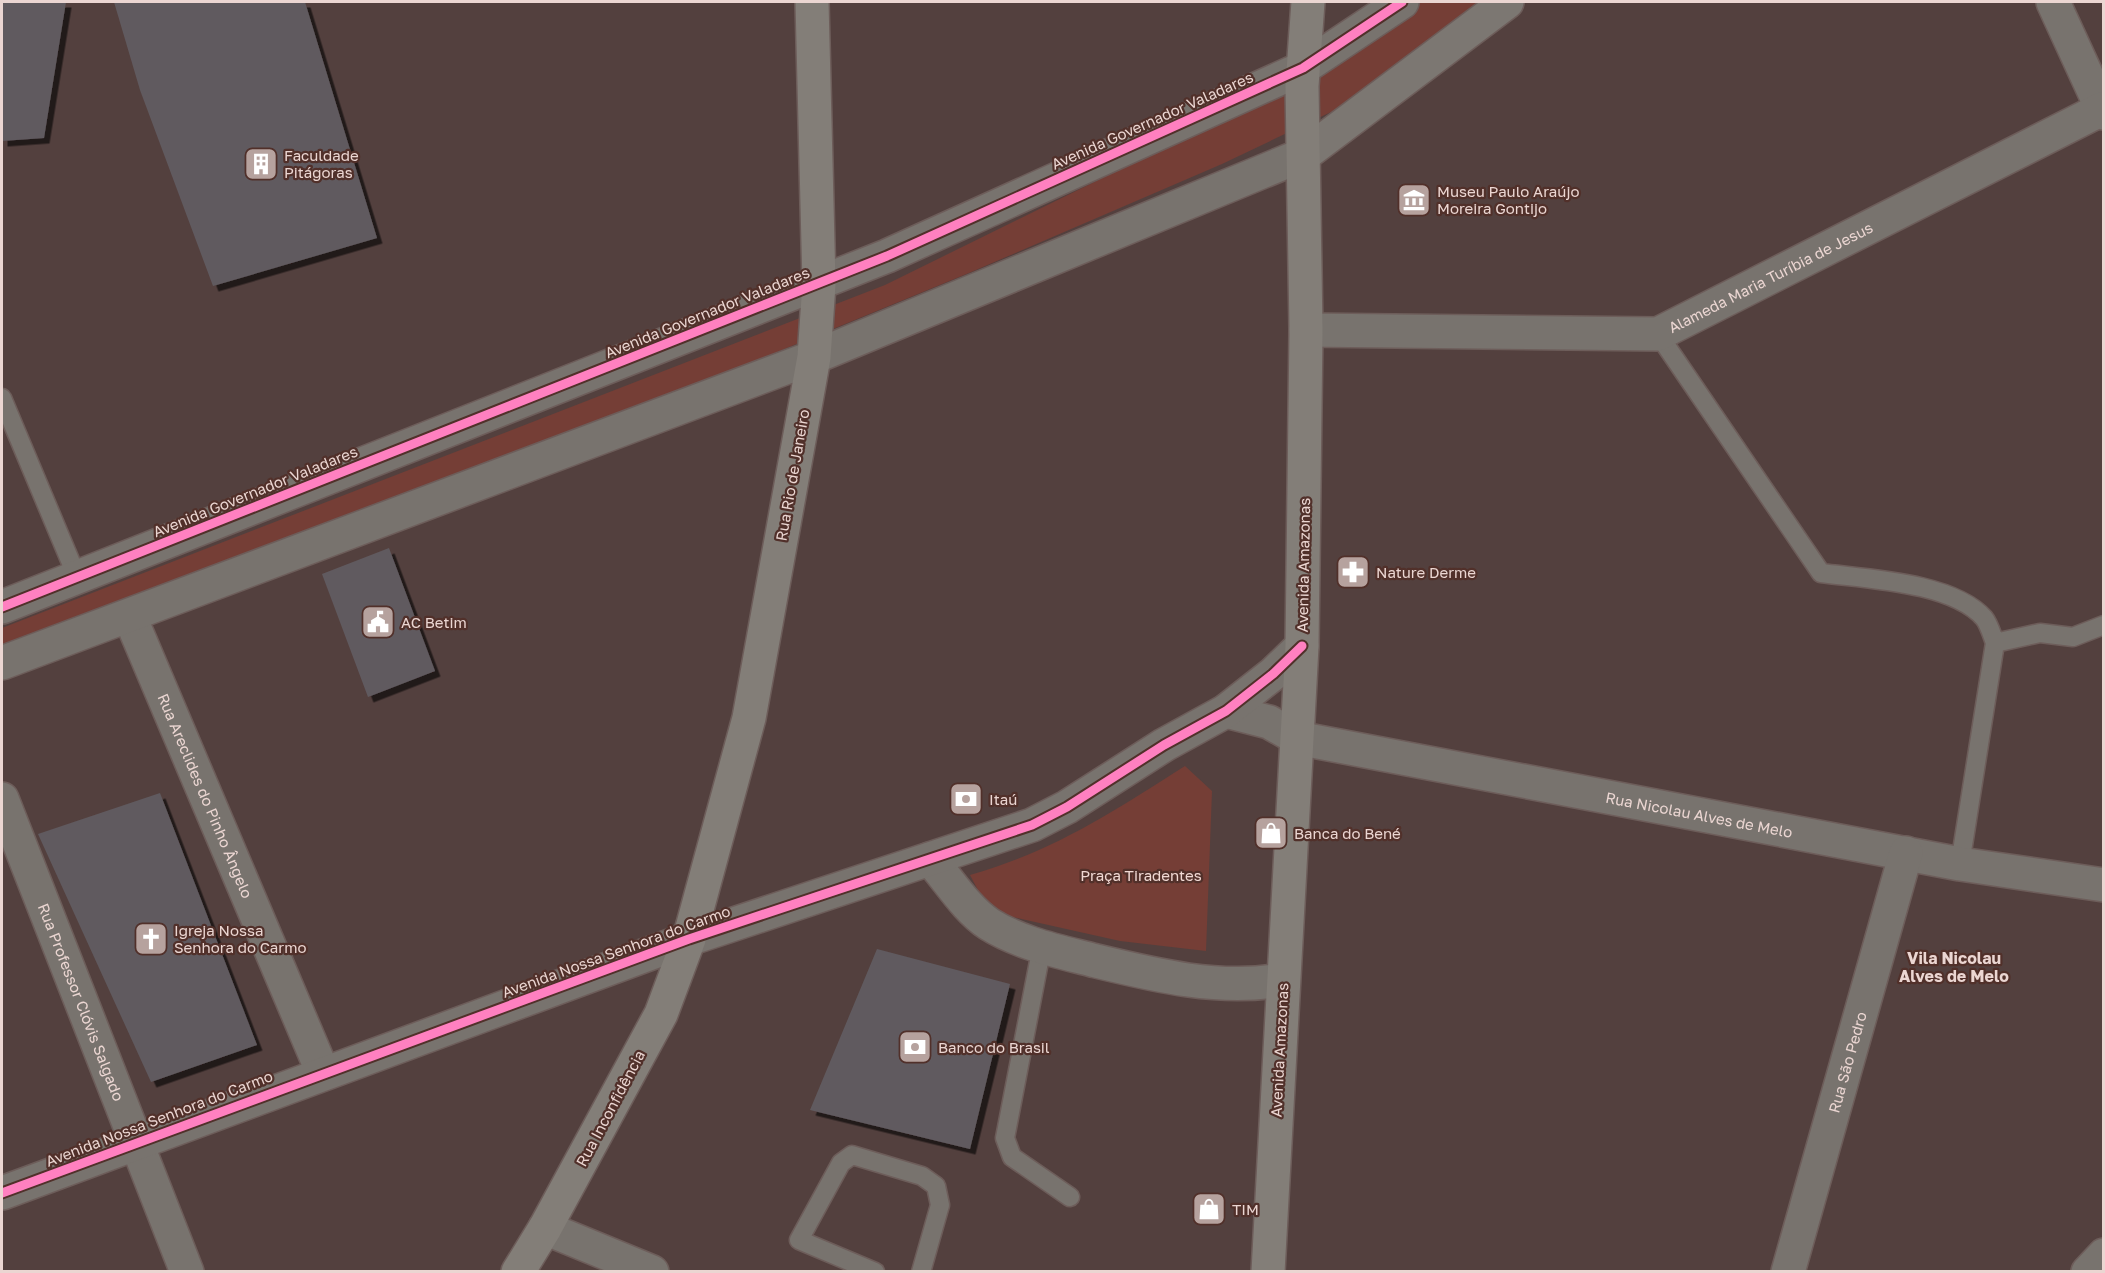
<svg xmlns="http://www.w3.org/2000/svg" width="2105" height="1273" font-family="'Golos Text',sans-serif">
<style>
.green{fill:#753e36}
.building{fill:#605a5f;filter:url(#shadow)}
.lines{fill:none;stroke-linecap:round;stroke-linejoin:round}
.service-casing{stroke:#6d5d5a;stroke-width:21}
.minor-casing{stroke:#6d5d5a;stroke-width:36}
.tertiary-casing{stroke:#6d5d5a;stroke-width:36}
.secondary-casing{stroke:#6d5d5a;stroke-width:36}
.primary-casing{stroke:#6d5d5a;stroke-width:36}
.service{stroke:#78736e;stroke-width:18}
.minor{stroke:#78736e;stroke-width:33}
.tertiary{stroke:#78736e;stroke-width:33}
.secondary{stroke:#7c7772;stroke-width:33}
.primary{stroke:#837e78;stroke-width:33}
.cycleway-casing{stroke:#51302a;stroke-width:13}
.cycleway{stroke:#ff80c0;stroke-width:9}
.labels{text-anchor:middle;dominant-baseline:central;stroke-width:4.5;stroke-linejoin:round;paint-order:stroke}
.street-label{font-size:15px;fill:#ebd6d2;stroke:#51302a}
.poi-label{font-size:15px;fill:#ebd6d2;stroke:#51302a;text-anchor:start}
.park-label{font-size:15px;fill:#f1d9d4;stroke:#51302a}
.neighbourhood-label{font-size:16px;font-weight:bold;fill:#ebd6d2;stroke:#51302a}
</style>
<defs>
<filter id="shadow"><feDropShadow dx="5.5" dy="5.5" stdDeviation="0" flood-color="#0009"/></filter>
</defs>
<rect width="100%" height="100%" fill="#53403e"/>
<!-- green -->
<path class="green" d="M1421,2H1480L1352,102L1222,164L969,273L644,407L2,645V628L885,285L1352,55Z
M1185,766L1212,791L1206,951L1120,941L999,914L980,894L970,875C1056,850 1111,813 1185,766Z"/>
<!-- building -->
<path class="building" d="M2,2H66L44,138L2,141Z
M114,2H305L377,238L213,286L140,90Z
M389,548L435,671L368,697L322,574Z
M160,793L257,1045L151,1082L38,834Z
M877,949L1010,984L970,1149L810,1110Z"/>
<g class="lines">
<defs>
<path id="service" d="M1658,334L1821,573C1867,579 1952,582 1984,618C1989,624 1992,635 1995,643L1960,864
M2,398L77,577
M1995,643L2040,633L2073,637L2104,625
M1042,946L1005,1138L1012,1157L1070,1197
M875,1272L799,1240L841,1163L852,1155L922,1176L936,1186L940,1205L921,1272"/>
<g id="minor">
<path d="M2053,2L2104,113"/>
<path id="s1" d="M1306,330L1658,334L2102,109"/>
<path id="s2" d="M130,617L323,1073"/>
<path id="s3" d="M1226,711L1269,722L1297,738L1960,864L2104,885"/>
<path id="s4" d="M2,799L187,1272"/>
<path d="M930,859C948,879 966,909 989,924C1019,943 1057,951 1092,960C1154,975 1218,991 1282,980"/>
<path d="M2,1193L689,939L1032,825L1067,807L1164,745L1226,711L1273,674L1302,646"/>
<path id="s5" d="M1788,1272L1906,853"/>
<path d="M2088,1272L2104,1255"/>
</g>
<path id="tertiary" d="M2,607L887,256L1303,68L1402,2
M2,663L814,357L1305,154
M545,1228L652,1272"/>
<path id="secondary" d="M1305,154L1507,2"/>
<path id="primary" d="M518,1272L545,1228L661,1014L689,939L749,718L814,357L819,284L812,2
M1268,1272L1302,646L1306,330L1302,86L1308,2"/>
</defs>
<!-- service casing -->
<use href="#service" class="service-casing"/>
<!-- minor casing -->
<use href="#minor" class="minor-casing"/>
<!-- tertiary casing -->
<use href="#tertiary" class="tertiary-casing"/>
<!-- secondary casing -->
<use href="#secondary" class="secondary-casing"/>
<!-- primary casing -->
<use href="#primary" class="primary-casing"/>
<!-- service -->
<use href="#service" class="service"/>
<!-- minor -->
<use href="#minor" class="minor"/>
<!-- tertiary -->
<use href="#tertiary" class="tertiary"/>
<!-- secondary -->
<use href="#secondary" class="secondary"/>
<!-- primary -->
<use href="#primary" class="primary"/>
<defs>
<path id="cycleway" d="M2,607L887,256L1303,68L1402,2
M2,1193L689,939L1032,825L1067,807L1164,745L1226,711L1273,674L1302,646"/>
</defs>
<!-- cycleway casing -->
<use href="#cycleway" class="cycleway-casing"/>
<!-- cycleway -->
<use href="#cycleway" class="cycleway"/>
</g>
<!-- icons -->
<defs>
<symbol id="building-square" viewBox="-11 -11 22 22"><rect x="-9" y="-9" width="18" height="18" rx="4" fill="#b6a29e" stroke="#51302a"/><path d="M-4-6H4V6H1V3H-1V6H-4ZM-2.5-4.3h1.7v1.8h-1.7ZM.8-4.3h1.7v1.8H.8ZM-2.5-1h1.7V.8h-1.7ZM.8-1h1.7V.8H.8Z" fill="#fff"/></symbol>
<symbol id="museum-square" viewBox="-11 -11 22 22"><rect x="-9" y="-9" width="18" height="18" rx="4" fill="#b6a29e" stroke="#51302a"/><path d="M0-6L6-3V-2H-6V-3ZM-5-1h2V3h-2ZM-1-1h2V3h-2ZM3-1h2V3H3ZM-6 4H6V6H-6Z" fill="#fff"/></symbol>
<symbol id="pharmacy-square" viewBox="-11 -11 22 22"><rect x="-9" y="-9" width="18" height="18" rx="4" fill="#b6a29e" stroke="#51302a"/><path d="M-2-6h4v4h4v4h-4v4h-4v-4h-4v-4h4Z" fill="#fff"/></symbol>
<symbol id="civic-square" viewBox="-11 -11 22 22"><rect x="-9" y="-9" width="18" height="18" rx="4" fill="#b6a29e" stroke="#51302a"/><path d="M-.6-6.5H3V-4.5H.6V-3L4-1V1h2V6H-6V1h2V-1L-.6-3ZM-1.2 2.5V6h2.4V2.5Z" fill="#fff"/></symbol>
<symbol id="bank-square" viewBox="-11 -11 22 22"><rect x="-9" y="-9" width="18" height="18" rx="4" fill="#b6a29e" stroke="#51302a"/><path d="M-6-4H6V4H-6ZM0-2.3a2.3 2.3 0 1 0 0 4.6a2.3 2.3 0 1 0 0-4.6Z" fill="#fff"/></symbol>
<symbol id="shop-square" viewBox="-11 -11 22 22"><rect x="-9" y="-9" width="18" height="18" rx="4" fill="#b6a29e" stroke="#51302a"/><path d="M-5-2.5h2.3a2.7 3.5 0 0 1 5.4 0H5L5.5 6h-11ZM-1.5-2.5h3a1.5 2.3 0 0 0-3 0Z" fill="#fff"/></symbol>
<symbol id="church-square" viewBox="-11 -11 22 22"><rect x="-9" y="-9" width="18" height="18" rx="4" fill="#b6a29e" stroke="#51302a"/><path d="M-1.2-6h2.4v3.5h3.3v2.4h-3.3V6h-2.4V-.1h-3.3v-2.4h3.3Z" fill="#fff"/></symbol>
</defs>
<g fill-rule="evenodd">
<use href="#building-square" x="242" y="145" width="38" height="38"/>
<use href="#museum-square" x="1395" y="181" width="38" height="38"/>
<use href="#pharmacy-square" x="1334" y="553" width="38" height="38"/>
<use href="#civic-square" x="359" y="603" width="38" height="38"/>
<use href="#bank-square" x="947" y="780" width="38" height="38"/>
<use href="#shop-square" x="1252" y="814" width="38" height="38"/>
<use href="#church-square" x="132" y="920" width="38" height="38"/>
<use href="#bank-square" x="896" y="1028" width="38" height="38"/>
<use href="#shop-square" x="1190" y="1190" width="38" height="38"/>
</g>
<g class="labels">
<!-- street labels -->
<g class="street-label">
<text transform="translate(1152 120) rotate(-24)">Avenida Governador Valadares</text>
<text stroke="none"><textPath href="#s1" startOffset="478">Alameda Maria Turíbia de Jesus</textPath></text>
<text transform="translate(707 312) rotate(-22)">Avenida Governador Valadares</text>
<text transform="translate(792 475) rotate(-80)">Rua Rio de Janeiro</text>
<text transform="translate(255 491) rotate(-22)">Avenida Governador Valadares</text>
<text transform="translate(1303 565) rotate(-89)">Avenida Amazonas</text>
<text stroke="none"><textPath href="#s2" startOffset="194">Rua Areclides do Pinho Ângelo</textPath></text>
<text stroke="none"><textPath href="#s3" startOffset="486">Rua Nicolau Alves de Melo</textPath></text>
<text transform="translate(616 951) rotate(-20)">Avenida Nossa Senhora do Carmo</text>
<text stroke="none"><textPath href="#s4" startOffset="218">Rua Professor Clóvis Salgado</textPath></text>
<text transform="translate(1279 1050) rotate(-87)">Avenida Amazonas</text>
<text stroke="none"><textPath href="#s5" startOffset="218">Rua São Pedro</textPath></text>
<text transform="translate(610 1108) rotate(-62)">Rua Inconfidência</text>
<text transform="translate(159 1118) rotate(-21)">Avenida Nossa Senhora do Carmo</text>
</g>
<!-- poi labels -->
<g class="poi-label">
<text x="284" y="155">Faculdade<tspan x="284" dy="17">Pitágoras</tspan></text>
<text x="1437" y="191">Museu Paulo Araújo<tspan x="1437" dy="17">Moreira Gontijo</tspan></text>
<text x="1376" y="572">Nature Derme</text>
<text x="401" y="622">AC Betim</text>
<text x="989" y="799">Itaú</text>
<text x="1294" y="833">Banca do Bené</text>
<text x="174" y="930">Igreja Nossa<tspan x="174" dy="17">Senhora do Carmo</tspan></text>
<text x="938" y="1047">Banco do Brasil</text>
<text x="1232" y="1209">TIM</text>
</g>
<!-- park labels -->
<g class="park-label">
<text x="1141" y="875">Praça Tiradentes</text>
</g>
<!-- neighbourhood labels -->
<g class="neighbourhood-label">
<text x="1954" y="958">Vila Nicolau<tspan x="1954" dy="18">Alves de Melo</tspan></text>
</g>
</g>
<!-- border -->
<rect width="2105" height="1273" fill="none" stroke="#ebd6d2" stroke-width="6"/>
</svg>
